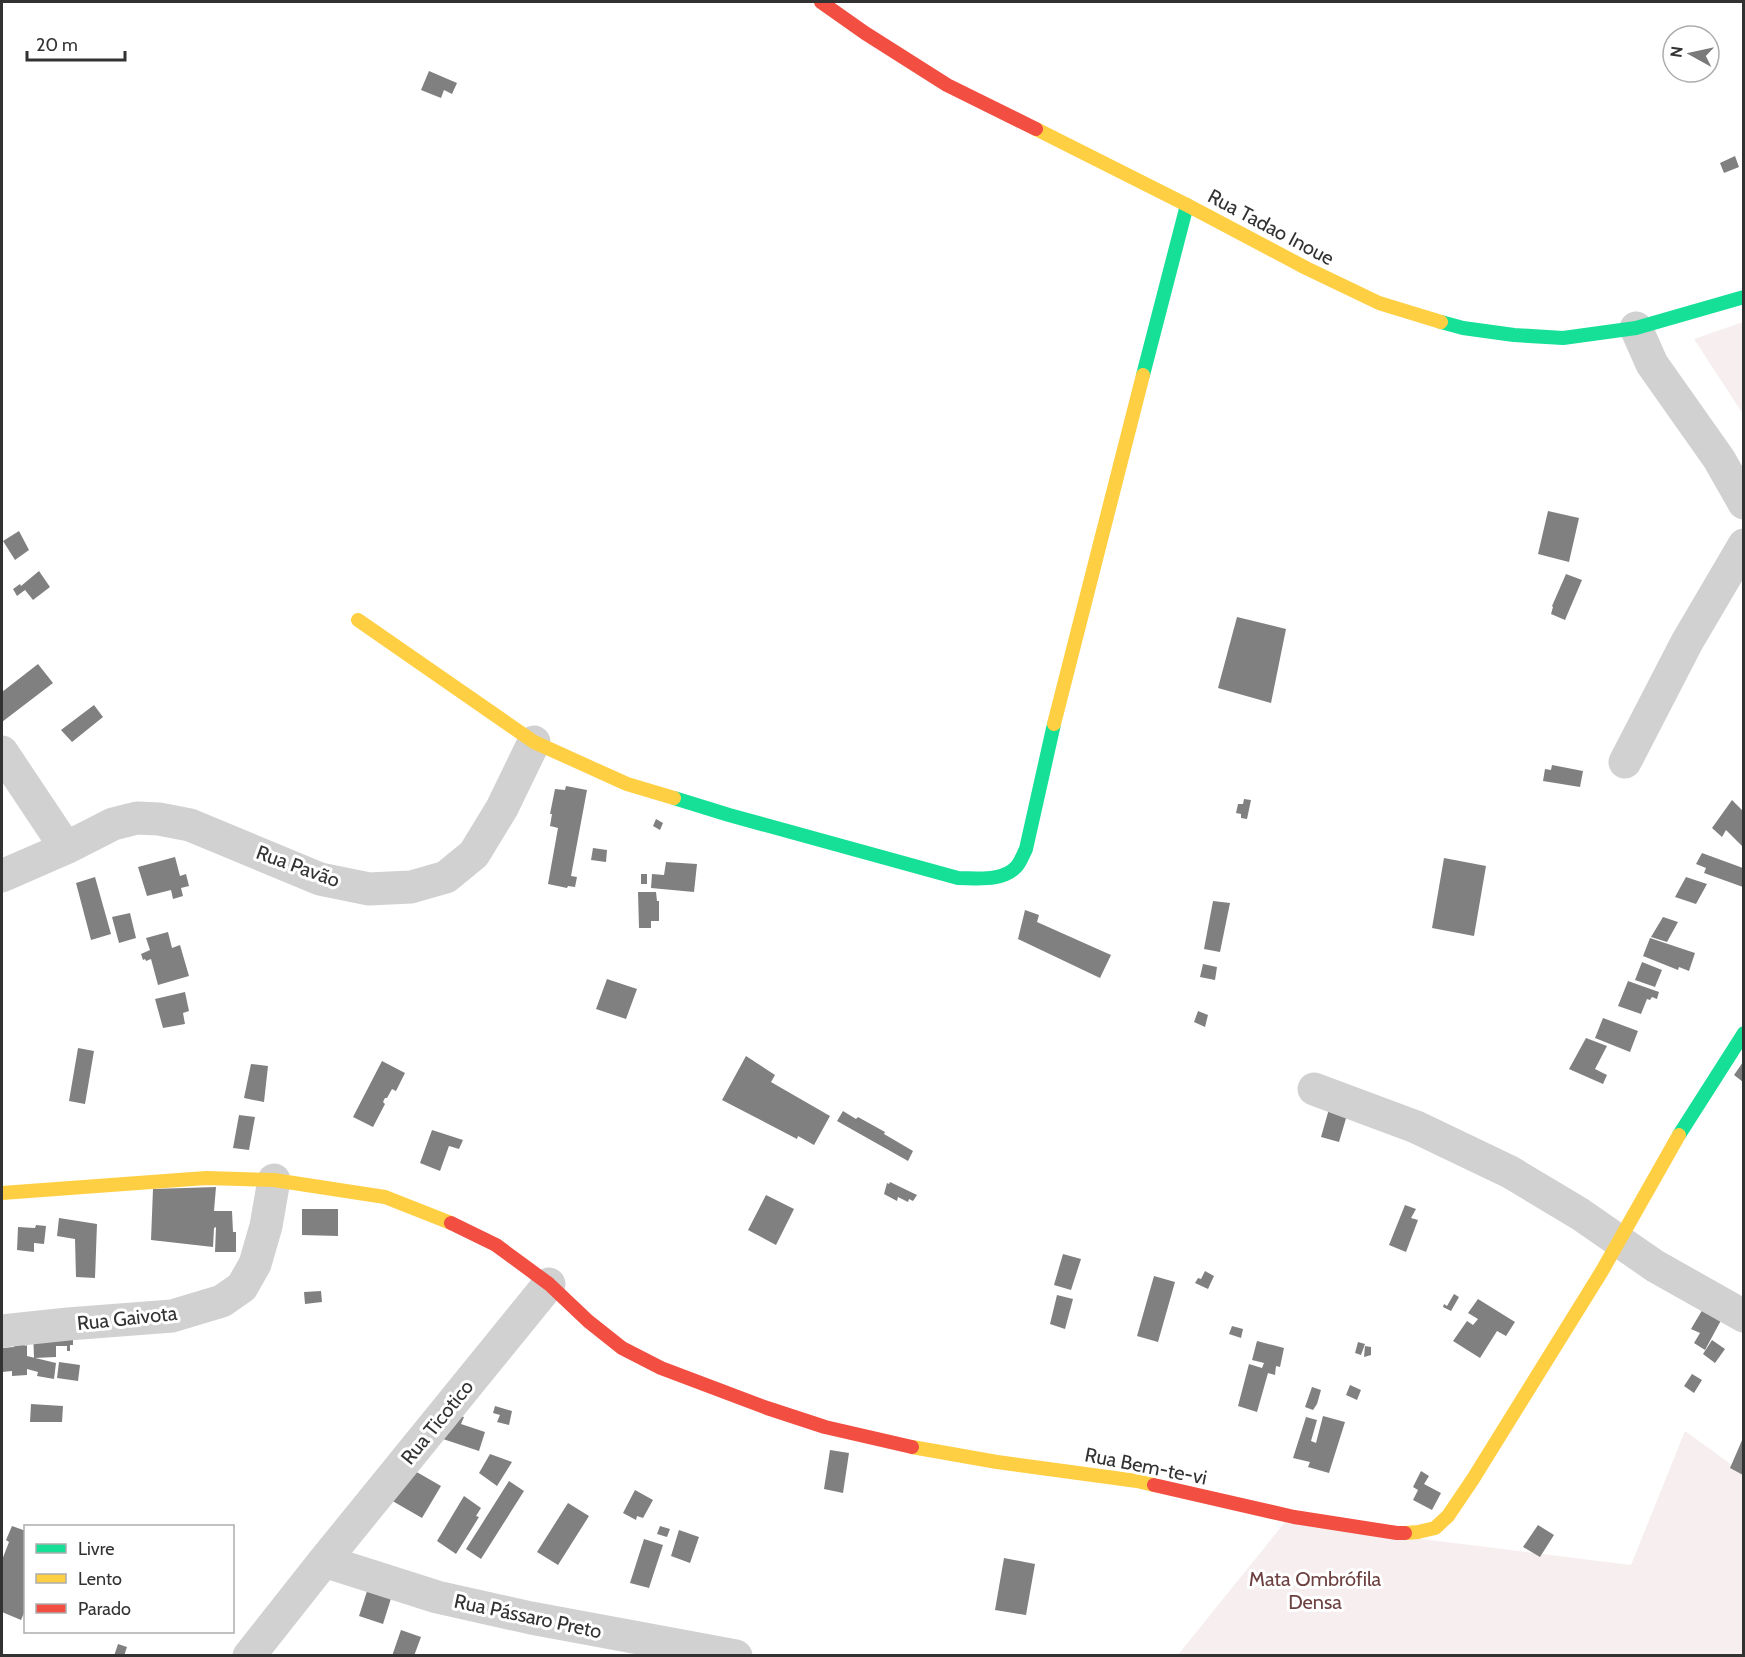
<svg xmlns="http://www.w3.org/2000/svg" width="1745" height="1657" font-family="Cabin,sans-serif">
<style>
.green{fill:#f6eeef}
.building{fill:#808080}
.lines{fill:none;stroke-linecap:round;stroke-linejoin:round}
.street{stroke:#d1d1d1;stroke-width:33}
.fast{stroke:#16e098;stroke-width:14}
.slow{stroke:#ffcf43;stroke-width:14}
.jam{stroke:#f24e42;stroke-width:14}
.labels{text-anchor:middle;dominant-baseline:central;stroke-width:6;stroke-linejoin:round;paint-order:stroke}
.street-label{font-size:20px;fill:#323232;stroke:#fff}
.park-label{font-size:20px;fill:#6d4140;stroke:#fff}
</style>
<rect width="100%" height="100%" fill="#fff"/>
<!-- green -->
<path class="green" d="M1743,322H1744L1743,414L1694,339Z
M1685,1431L1743,1473V1655L1177,1656L1285,1522L1631,1565Z"/>
<!-- building -->
<path class="building" d="M429,71L457,83L452,94L444,90L441,98L421,90Z
M1735,156L1739,167L1724,173L1720,163Z
M1548,511L1579,518L1569,562L1538,554Z
M19,531L29,550L15,560L3,541Z
M39,571L50,587L33,600L25,590L17,596L13,589L20,584L21,586Z
M1566,574L1582,580L1565,620L1551,614L1553,607L1552,606Z
M1237,617L1286,629L1271,703L1218,688Z
M38,664L53,683L2,722V692Z
M94,705L103,717L72,742L61,730Z
M1552,765L1583,771L1580,787L1543,781L1545,769L1551,770Z
M566,786L587,790L571,876L577,877L575,887L568,886L567,888L548,884L558,828L550,826L552,814H550L555,789L565,790Z
M1244,799L1251,800L1247,819L1241,818V814L1236,813L1238,804H1243Z
M1732,800L1743,811V847L1726,830L1722,837L1712,828Z
M656,819L663,823L660,830L653,826Z
M593,848L607,850L606,862L591,860Z
M1702,853L1743,868V887L1704,873L1706,868L1696,864Z
M175,857L180,876L186,874L189,886L181,888L183,896L173,899L171,890L147,896L138,867Z
M1444,858L1486,866L1474,936L1432,928Z
M666,862L697,864L694,892L651,888L652,874L664,875Z
M641,874H647V884H641Z
M95,877L111,934L91,940L76,883Z
M1686,877L1707,884L1696,904L1675,897Z
M638,892H656L657,901H659V921H651V928H639Z
M1213,901L1230,903L1220,952L1204,949Z
M1025,910L1039,915L1037,922L1111,955L1100,978L1018,939Z
M130,913L136,938L119,943L112,917Z
M1663,917L1678,922L1667,942L1651,937Z
M168,932L172,948L180,945L189,976L158,985L151,959L146,961L145,959L143,960L141,954L150,950L146,938Z
M1650,938L1695,953L1689,971L1679,967L1678,970L1643,956Z
M1642,962L1662,970L1655,987L1635,980Z
M1203,964L1217,967L1215,980L1200,977Z
M607,979L637,989L626,1019L596,1009Z
M1628,981L1659,992L1657,999L1652,997L1650,1000L1647,999L1641,1014L1618,1006Z
M185,992L189,1011L183,1013L185,1024L163,1028L155,999Z
M1198,1011L1208,1015L1205,1027L1194,1022Z
M1603,1018L1638,1031L1630,1052L1595,1038Z
M1586,1038L1607,1046L1595,1069L1607,1075L1603,1084L1569,1069Z
M78,1048L94,1051L85,1104L69,1101Z
M746,1056L775,1075L771,1082L830,1116L814,1145L798,1136L797,1139L722,1100Z
M382,1061L405,1073L396,1091L392,1089L387,1098H385L383,1102L385,1104L373,1127L353,1117Z
M1743,1062V1082L1734,1075Z
M251,1064L268,1066L264,1102L244,1098Z
M1329,1109L1347,1115L1339,1142L1321,1137Z
M843,1111L856,1119L858,1117L885,1132L884,1134L913,1151L908,1161L837,1121Z
M239,1115L255,1117L249,1150L233,1148Z
M432,1130L463,1140L459,1149L449,1146L440,1171L420,1163Z
M890,1182L917,1195L913,1201L909,1199L908,1202L898,1197L897,1201L884,1194L887,1183L889,1184Z
M216,1187L214,1211H232L233,1232H236V1252H215L216,1227L214,1228L213,1247L151,1240L153,1189Z
M766,1195L794,1209L776,1245L748,1230Z
M1405,1205L1416,1209L1411,1218L1418,1220L1406,1252L1389,1245Z
M302,1209H338V1236L302,1235Z
M59,1218L97,1224L95,1278L76,1277L75,1239L57,1236Z
M36,1225L46,1226L44,1244L34,1243V1252L17,1250L18,1227L35,1228Z
M1063,1254L1081,1259L1071,1290L1054,1285Z
M1205,1271L1214,1276L1208,1289L1195,1283L1198,1278L1201,1279Z
M1154,1276L1175,1282L1158,1342L1137,1336Z
M321,1291L322,1302L305,1304L304,1292Z
M1454,1294L1459,1297L1451,1311L1443,1307L1444,1304L1447,1306Z
M1057,1295L1073,1299L1065,1329L1050,1324Z
M1478,1299L1515,1322L1506,1336L1497,1331L1480,1358L1453,1341L1467,1321L1473,1325L1478,1319L1468,1313Z
M1707,1302L1725,1313L1705,1350L1694,1343L1700,1333L1691,1329Z
M1232,1326L1243,1329L1241,1338L1229,1334Z
M33,1329L73,1338V1345H70V1351H67V1346H56V1357L34,1358Z
M14,1339H24L25,1346L27,1345V1356L56,1363L54,1379L37,1376L38,1372L27,1369V1375L12,1376V1371L2,1372V1348L14,1347Z
M1712,1340L1725,1349L1715,1363L1703,1354Z
M1257,1341L1284,1348L1280,1367L1276,1366L1275,1375L1268,1373L1257,1412L1238,1406L1249,1364L1262,1368L1264,1363L1252,1360Z
M1358,1342L1365,1344L1361,1355L1355,1353Z
M1365,1346L1371,1347V1355L1364,1357Z
M59,1362L80,1365L78,1381L57,1378Z
M1692,1374L1702,1380L1694,1393L1684,1386Z
M1350,1385L1361,1390L1357,1400L1346,1395Z
M1312,1387L1321,1390L1317,1404L1313,1410L1305,1407Z
M31,1404L63,1406L62,1422H30Z
M495,1406L512,1411L509,1425L497,1422L500,1415L493,1413Z
M449,1413L464,1417L461,1424L485,1432L479,1451L440,1438Z
M1323,1416L1345,1422L1329,1473L1308,1467L1310,1462L1293,1458L1306,1417L1317,1420L1311,1441L1316,1443Z
M1743,1438V1475L1730,1468Z
M830,1450L849,1453L843,1493L824,1489Z
M490,1454L512,1462L497,1486L479,1473Z
M408,1467L441,1486L422,1518L389,1499Z
M1421,1471L1429,1476L1424,1484L1441,1493L1432,1510L1413,1500L1418,1490L1413,1487Z
M509,1481L524,1491L481,1559L466,1549Z
M635,1490L653,1500L643,1518L637,1516L636,1520L623,1513Z
M464,1496L481,1508L476,1516L479,1517L456,1554L437,1541Z
M568,1503L589,1516L558,1565L537,1552Z
M1538,1525L1554,1535L1540,1557L1523,1547Z
M12,1526L26,1531V1608L21,1620L2,1612V1560L9,1542L6,1540Z
M660,1526L670,1529L667,1537L657,1534Z
M679,1530L699,1537L690,1563L671,1556Z
M644,1539L663,1545L649,1588L630,1583Z
M1004,1558L1035,1564L1026,1615L995,1610Z
M370,1582L394,1589L383,1624L359,1616Z
M401,1630L421,1637L414,1656H392Z
M118,1644L127,1647L124,1656H114Z"/>
<g class="lines">
<!-- street -->
<path class="street" d="M1636,328L1652,364L1719,459L1744,503
M2,752L66,848
M1625,762L1687,642L1744,545
M2,876L66,848L113,824L137,818L159,819L190,825L320,879L369,889L411,887L446,877L474,854L502,808L534,742
M1314,1089L1416,1127L1510,1172L1580,1214L1655,1266L1744,1316
M2,1331L68,1324L172,1316L222,1301L242,1287L255,1264L266,1226L274,1180
M324,1561L437,1597L531,1618L736,1656
M249,1656L324,1561L549,1284"/>
<!-- fast -->
<path class="fast" d="M1441,322L1463,328L1514,335L1563,338L1636,328L1744,297
M1143,375L1187,205
M674,798L729,815L958,878C977,878 1003,882 1017,866C1021,861 1023,855 1026,849L1054,724
M1679,1135L1744,1033"/>
<!-- slow -->
<path class="slow" d="M1036,129L1187,205L1306,268L1379,303L1441,322
M358,620L534,742L627,784L674,798
M1054,724L1143,375
M2,1193L206,1178L274,1180L385,1197L451,1223
M912,1447L997,1462L1137,1481L1154,1485
M1405,1533L1418,1532L1435,1528L1448,1516L1473,1479L1602,1271L1679,1135"/>
<!-- jam -->
<path class="jam" d="M821,2L865,33L947,85L1036,129
M451,1223L496,1245L549,1284L588,1321L622,1348L661,1368L767,1408L825,1427L912,1447
M1154,1485L1294,1517L1397,1533H1405"/>
</g>
<g class="labels">
<!-- street labels -->
<g class="street-label">
<text transform="translate(1271 227) rotate(28)">Rua Tadao Inoue</text>
<text transform="translate(298 866) rotate(20)">Rua Pavão</text>
<text transform="translate(127 1318) rotate(-6)">Rua Gaivota</text>
<text transform="translate(437 1422) rotate(-51)">Rua Ticotico</text>
<text transform="translate(1146 1466) rotate(11)">Rua Bem-te-vi</text>
<text transform="translate(528 1616) rotate(12)">Rua Pássaro Preto</text>
</g>
<!-- park labels -->
<g class="park-label">
<text x="1315" y="1579">Mata Ombrófila<tspan x="1315" dy="23">Densa</tspan></text>
</g>
</g>
<!-- border -->
<rect width="1745" height="1657" fill="none" stroke="#323232" stroke-width="6"/>
<!-- legend -->
<rect x="24" y="1525" width="210" height="108" fill="#ffffff" stroke="#adadad" stroke-width="1.5"/>
<rect x="36" y="1544" width="30" height="9" fill="#16e098" stroke="#adadad" stroke-width="1.5"/>
<text x="78" y="1555" font-size="18" fill="#323232">Livre</text>
<rect x="36" y="1574" width="30" height="9" fill="#ffcf43" stroke="#adadad" stroke-width="1.5"/>
<text x="78" y="1585" font-size="18" fill="#323232">Lento</text>
<rect x="36" y="1604" width="30" height="9" fill="#f24e42" stroke="#adadad" stroke-width="1.5"/>
<text x="78" y="1615" font-size="18" fill="#323232">Parado</text>
<!-- north arrow -->
<g transform="translate(1691 54) rotate(278)"><circle r="28" fill="#ffffff" stroke="#adadad" stroke-width="1.5"/>
<path d="M0-4.5L10 22L0 15L-10 22Z" fill="#7a7a7a"/>
<text y="-9" font-size="16" font-weight="bold" text-anchor="middle" fill="#323232">N</text>
</g>
<!-- scale -->
<path d="M27 51v9h98v-9" fill="none" stroke="#323232" stroke-width="3"/>
<text x="36" y="51" font-size="18" fill="#323232" stroke="#ffffff" stroke-width="4.5" paint-order="stroke">20 m</text>
</svg>
